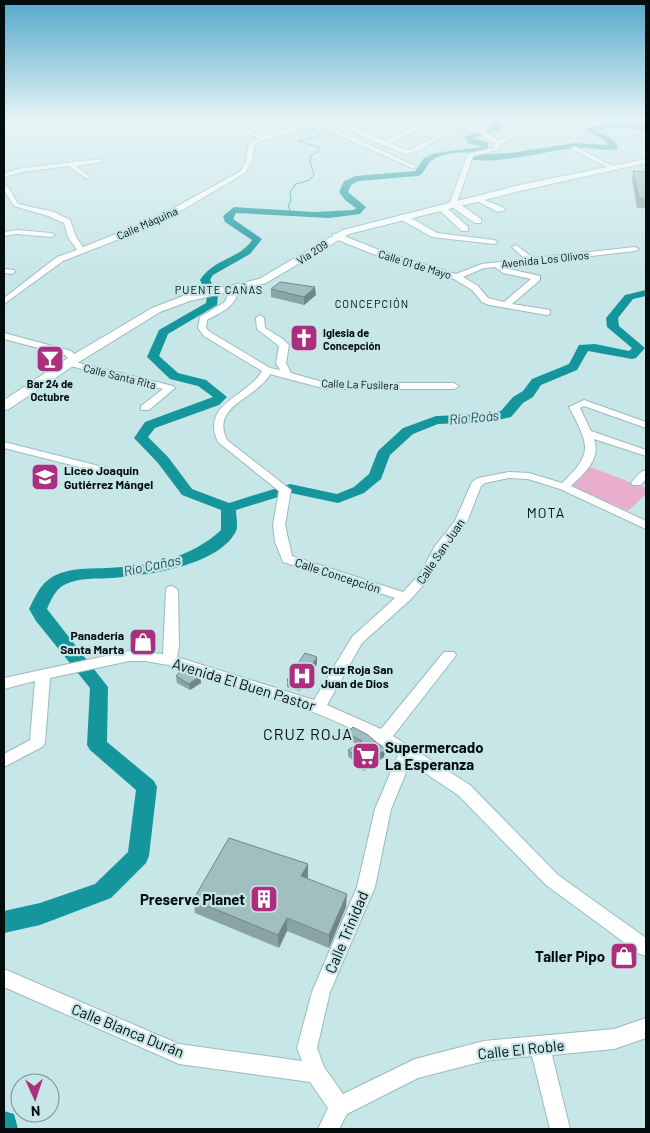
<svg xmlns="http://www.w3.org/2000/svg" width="650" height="1133" font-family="Barlow,sans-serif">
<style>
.green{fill:#e9aecd}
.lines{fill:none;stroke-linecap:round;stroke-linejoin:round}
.stream{stroke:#14969c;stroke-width:1}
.river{fill:#14969c;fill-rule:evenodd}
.minor-casing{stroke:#9bbabb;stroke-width:2}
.major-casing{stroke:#9bbabb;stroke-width:2}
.minor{fill:#fff;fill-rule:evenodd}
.major{fill:#fff;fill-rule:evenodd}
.wall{fill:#8aa4a6}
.shaded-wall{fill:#718687}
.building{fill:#a1bfc1;stroke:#718687}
.labels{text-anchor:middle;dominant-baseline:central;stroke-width:4.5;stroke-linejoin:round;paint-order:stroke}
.far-street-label{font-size:11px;fill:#040d0e;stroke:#c7e6e8}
.far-neighbourhood-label{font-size:11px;letter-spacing:1px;fill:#040d0e;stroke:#c7e6e8}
.far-poi-label{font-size:11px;font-weight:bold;fill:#040d0e;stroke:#c7e6e8;text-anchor:start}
.poi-label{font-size:12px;font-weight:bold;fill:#040d0e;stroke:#c7e6e8;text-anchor:start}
.street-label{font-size:12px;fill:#040d0e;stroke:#c7e6e8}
.water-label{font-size:14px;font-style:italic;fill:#1f5052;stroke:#c7e6e8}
.neighbourhood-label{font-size:14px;letter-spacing:1px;fill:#040d0e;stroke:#c7e6e8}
.near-street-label{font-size:15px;fill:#040d0e;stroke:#c7e6e8}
.near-poi-label{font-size:15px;font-weight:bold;fill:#040d0e;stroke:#c7e6e8;text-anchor:end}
.near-neighbourhood-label{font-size:16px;letter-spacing:1px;fill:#040d0e;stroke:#c7e6e8}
</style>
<rect width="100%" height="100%" fill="#c7e6e8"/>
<!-- green -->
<path class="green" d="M590,467L646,488V494L628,511L571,486Z"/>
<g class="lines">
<!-- stream -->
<path class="stream" d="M288,119L319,132L318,136L298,141L319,147L318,152L311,155L310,162L314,174L310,180L296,184L290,192L291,201L288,206L292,214"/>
<!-- river -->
<path class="river" d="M488,119H496L501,128L500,130L473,138L488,142V151C471,154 449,150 434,159C426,163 426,173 418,176L358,181L351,185L348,192L366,207L360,214L329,218L236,213L233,219L262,239L250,254L213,275L210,280L218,295L217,305L168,334L159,356L178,373L206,380L227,397L219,405L155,428L148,437L168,457L192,489L229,503L290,484L337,494L354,487L369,474L378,451L403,428L436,416L489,414L501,411L513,397L523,391L532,379L569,364L579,345L595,344L629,351L632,348L607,327L606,318L625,295L646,290V296L633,299L618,318L619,326L645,348L636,358L632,359L588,351L577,370L541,385L533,397L523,403L511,417L489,422L438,424L413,434L390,455L381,479L364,493L338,503L291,493L236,510C236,517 239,528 235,533C216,566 148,575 113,578C97,579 79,577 64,585C55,590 51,600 47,609L108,687L107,742L154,781L157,787L149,856L146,863L111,898L40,925L4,933V911L40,903L95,884L128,852L136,790L90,750L87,745L90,688L36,621L29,609C34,599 39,587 48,580C64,567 89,569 107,568C149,566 190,559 221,530V510L182,495L158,463L134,438L145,422L213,397L198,386L170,379L147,357L159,330L206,303L207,295L200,280C214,258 240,259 252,240L225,222L223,216L234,207L314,212L354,210L356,208L345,200L339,192L344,181L356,176L415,171L424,158L435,153L481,147L468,143L464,137L493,127Z
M612,123L646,126V130L612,127L595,131C605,135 613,137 618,147L617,149C602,152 589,146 574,148C553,150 481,168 466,157L470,155L510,153L575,143L609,145L604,140L586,131L588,127Z
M4,1111L14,1114L18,1129H4Z"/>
<defs>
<path id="minor" d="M326,119H335L385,141L428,120L426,119H438L479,127L499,141L532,119H539L501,144L497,150L473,156L457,202L481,219V223H475L449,205L468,154L493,148L495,144C487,140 481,131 473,129C456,124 425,151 405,154L329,122L257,142L255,144L252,161L245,173L160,223L63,261L4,304V298L57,257L77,250L68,237L64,223L48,216L14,206L4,190V185L9,188L18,204L54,212L70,220L76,237L83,247L154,219L241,171L246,161L249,143L259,138L237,129V127L265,136ZM434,122L458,126L412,149L406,150L390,143Z
M323,124L416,166L417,167L412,168L321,127Z
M572,147H576L616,168L611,169L572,149Z
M100,159L103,161L102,162L76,166L89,176L90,177L87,179L69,166L22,172L4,177V173L22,168Z
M477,197L504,208L505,210L498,212L475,200V198Z
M439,206H445L468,227V231H462L439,210Z
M400,215H406L437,233L494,240L498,242L494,244L432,237L400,219Z
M17,230L51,233L55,235L51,237L17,234L4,236V232Z
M333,234H339L379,250L456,274L482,264L525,259L512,247L516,245L533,258L635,247L639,249L635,251L504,266L509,269L540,276V280L512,304L550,310V314L547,315L489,305L482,302L472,290L454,279L373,254L333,238ZM495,267L503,273L531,279L504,302L488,298L478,286L463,277L484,268Z
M4,269L14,270L15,272L11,274L4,273Z
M231,287L238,289C237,307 221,312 207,320L206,328L210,332L270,368L280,370L276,363L279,346L257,329L256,318L260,315L264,318L265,328L283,339L289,345L286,363L291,373L326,383H454L459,386L454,389H326L270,374C257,399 210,405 227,440L291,490L285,525L292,556L403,592L420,574L435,546L455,521L472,482L478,478L509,472L529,473L562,483C595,452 588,444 569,407L584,400L646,422V428L584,406L580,408L591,431L646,450V456L594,439C601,459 585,473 571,486L646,521V529L560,489L528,479L509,478L485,483L481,486L467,522L444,550L429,579L410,600L362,643L327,705L381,729L444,652H454L456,655L454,658L393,736L470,785L558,875L646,938V956L640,954L546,885L458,795L410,763L391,809L375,887L330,992L317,1048L324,1067L343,1094L415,1059L484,1041L614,1029L646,1018V1038L614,1049L552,1055L570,1129H550L532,1056L484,1061L418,1078L347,1114L339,1129H318L328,1108L310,1082L179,1064L4,987V969L179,1044L302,1061L297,1048L312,992L357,887L375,809L398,755C329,709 246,690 168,665L145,661H129L50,678L45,743L42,747L4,767V754L30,740L35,681L4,689V678L129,651L163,654L166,590L167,587L172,586L178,590L179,647L177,657L314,700L352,637L395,598L283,562L275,542L273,525L279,491L218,442C200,404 247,397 262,371L204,336L198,328L200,317L225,302Z
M4,333L71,351L80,359L75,362L173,386L175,388L149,410H141V406L163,389L66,365V361H71L65,355L4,339Z
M4,442L119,471L121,473L115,476L4,448Z
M646,470V479L641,485H633L631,483C635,478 640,471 646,470Z"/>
<path id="major" d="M646,159V163L524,190L349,234L266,283L190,301L160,312L79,362L9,409L4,410V400L71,356L152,308L183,296L259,279L343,230L524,184Z"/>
</defs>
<!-- minor casing -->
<use href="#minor" class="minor-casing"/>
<!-- major casing -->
<use href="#major" class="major-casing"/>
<!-- minor -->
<use href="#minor" class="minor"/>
<!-- major -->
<use href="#major" class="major"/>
</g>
<!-- wall -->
<path class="wall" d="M633,171L646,172V208H637L632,180Z
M271,289L316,295L304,305L271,297Z
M149,634V637L148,647H137V644Z
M317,664L300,691L287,687V680Z
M176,676H200L201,683L190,690L177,683Z
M347,733L385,750L384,757L364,771L348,756V750L357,744L347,739Z
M308,877L307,879L346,907L329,948L287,931L279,948L195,913L193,900Z"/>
<!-- shaded-wall -->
<path class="shaded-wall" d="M315,287L316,295L304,305V297Z
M317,657V664L300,691L299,684Z
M200,676L201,683L190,690L189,684Z
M385,750L384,757L364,771V764Z
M308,864V877L302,889L301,876Z
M347,894L346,907L329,948V935Z
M287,918V931L279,948L278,935Z"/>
<!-- building -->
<path class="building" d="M633,171L646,172V199L639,198Z
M280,282L315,287L304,297L271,289Z
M138,634H149L147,644H137Z
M305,653L317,657L299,684L287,680Z
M182,669L200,676L189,684L176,676Z
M353,727L368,735L385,750L364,764L348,750L362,741L347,733Z
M229,838L308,864L301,876L347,894L329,935L287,918L278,935L193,900Z"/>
<!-- sky -->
<linearGradient id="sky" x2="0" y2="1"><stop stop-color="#53a8ca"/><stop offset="0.43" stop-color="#e6f4f5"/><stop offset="1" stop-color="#e6f4f5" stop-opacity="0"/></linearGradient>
<rect width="650" height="278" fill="url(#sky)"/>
<!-- icons -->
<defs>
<symbol id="church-square" viewBox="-11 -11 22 22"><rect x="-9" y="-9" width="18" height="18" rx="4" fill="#ac2e7e" stroke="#c7e6e8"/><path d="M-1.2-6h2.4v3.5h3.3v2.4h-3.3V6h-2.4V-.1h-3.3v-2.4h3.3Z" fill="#fff"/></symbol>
<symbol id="bar-square" viewBox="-11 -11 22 22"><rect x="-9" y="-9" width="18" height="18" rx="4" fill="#ac2e7e" stroke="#c7e6e8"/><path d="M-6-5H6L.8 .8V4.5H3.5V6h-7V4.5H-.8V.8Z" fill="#fff"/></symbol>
<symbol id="school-square" viewBox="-11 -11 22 22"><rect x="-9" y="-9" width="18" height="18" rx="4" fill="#ac2e7e" stroke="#c7e6e8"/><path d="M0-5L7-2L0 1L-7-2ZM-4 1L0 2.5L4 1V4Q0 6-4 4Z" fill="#fff"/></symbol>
<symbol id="shop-square" viewBox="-11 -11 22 22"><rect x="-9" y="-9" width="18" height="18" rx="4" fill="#ac2e7e" stroke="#c7e6e8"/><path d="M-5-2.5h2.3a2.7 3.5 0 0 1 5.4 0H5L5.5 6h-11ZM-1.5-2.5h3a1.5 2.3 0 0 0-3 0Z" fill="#fff"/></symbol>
<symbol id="hospital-square" viewBox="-11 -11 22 22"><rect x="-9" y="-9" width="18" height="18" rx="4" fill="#ac2e7e" stroke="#c7e6e8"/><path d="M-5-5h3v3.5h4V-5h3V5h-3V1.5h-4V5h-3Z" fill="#fff"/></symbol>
<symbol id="supermarket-square" viewBox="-11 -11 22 22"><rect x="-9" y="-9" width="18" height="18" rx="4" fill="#ac2e7e" stroke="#c7e6e8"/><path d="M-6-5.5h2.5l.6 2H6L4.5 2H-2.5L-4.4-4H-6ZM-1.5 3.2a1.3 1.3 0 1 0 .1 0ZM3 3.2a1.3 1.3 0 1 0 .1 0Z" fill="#fff"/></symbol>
<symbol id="building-square" viewBox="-11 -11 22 22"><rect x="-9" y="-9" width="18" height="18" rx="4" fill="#ac2e7e" stroke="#c7e6e8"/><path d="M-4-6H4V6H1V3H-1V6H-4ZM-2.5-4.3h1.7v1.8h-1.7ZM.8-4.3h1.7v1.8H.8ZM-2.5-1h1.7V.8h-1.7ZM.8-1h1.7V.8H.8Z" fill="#fff"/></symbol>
</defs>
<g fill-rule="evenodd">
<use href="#church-square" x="288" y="322" width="32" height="32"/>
<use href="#bar-square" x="34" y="343" width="32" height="32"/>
<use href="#school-square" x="29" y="461" width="32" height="32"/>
<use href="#shop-square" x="127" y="626" width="32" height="32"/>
<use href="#hospital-square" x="286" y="660" width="32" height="32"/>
<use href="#supermarket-square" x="350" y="740" width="32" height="32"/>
<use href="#building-square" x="248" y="883" width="32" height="32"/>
<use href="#shop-square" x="608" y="940" width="32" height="32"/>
</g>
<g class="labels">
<!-- far-street labels -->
<g class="far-street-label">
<text transform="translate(147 223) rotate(-24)">Calle Máquina</text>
<text transform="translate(312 252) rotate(-33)">Vía 209</text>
<text transform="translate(545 259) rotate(-6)">Avenida Los Olivos</text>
<text transform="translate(415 264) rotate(17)">Calle 01 de Mayo</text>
<text transform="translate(120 376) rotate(14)">Calle Santa Rita</text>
<text transform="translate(360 384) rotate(2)">Calle La Fusilera</text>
</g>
<!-- far-neighbourhood labels -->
<g class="far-neighbourhood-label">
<text x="219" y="289">PUENTE CAÑAS</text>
<text x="372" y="303">CONCEPCIÓN</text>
</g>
<!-- far-poi labels -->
<g class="far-poi-label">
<text x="323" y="332">Iglesia de<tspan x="323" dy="13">Concepción</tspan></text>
<text x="50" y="383" text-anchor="middle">Bar 24 de<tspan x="50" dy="13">Octubre</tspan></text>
</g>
<!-- poi labels -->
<g class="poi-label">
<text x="64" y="470">Liceo Joaquín<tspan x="64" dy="14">Gutiérrez Mángel</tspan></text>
<text x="124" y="635" text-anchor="end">Panadería<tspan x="124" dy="14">Santa Marta</tspan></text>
<text x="321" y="669">Cruz Roja San<tspan x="321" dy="14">Juan de Dios</tspan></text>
</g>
<!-- street labels -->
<g class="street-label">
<text transform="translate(440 551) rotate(-56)">Calle San Juan</text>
<text transform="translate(338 575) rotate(18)">Calle Concepción</text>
</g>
<!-- water labels -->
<g class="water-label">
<text transform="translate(474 417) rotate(-5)">Río Poás</text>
<text transform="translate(152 565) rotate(-12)">Río Cañas</text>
</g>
<!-- neighbourhood labels -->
<g class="neighbourhood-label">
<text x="546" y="512">MOTA</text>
</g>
<!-- near-street labels -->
<g class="near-street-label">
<text transform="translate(244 684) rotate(17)">Avenida El Buen Pastor</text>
<text transform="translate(346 932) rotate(-67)">Calle Trinidad</text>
<text transform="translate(128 1030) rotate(22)">Calle Blanca Durán</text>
<text transform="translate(521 1049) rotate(-6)">Calle El Roble</text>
</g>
<!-- near-poi labels -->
<g class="near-poi-label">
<text x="385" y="747" text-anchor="start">Supermercado<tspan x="385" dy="17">La Esperanza</tspan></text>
<text x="245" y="899">Preserve Planet</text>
<text x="605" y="956">Taller Pipo</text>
</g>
<!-- near-neighbourhood labels -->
<g class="near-neighbourhood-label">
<text x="308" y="733">CRUZ ROJA</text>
</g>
</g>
<!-- border -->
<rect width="650" height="1133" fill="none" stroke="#040d0e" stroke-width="10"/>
<!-- north arrow -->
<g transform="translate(35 1098) rotate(177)"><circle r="24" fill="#c7e6e8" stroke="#798f91"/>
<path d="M0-4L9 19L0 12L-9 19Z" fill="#ac2e7e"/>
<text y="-8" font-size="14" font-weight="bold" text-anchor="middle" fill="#040d0e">N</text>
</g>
</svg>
